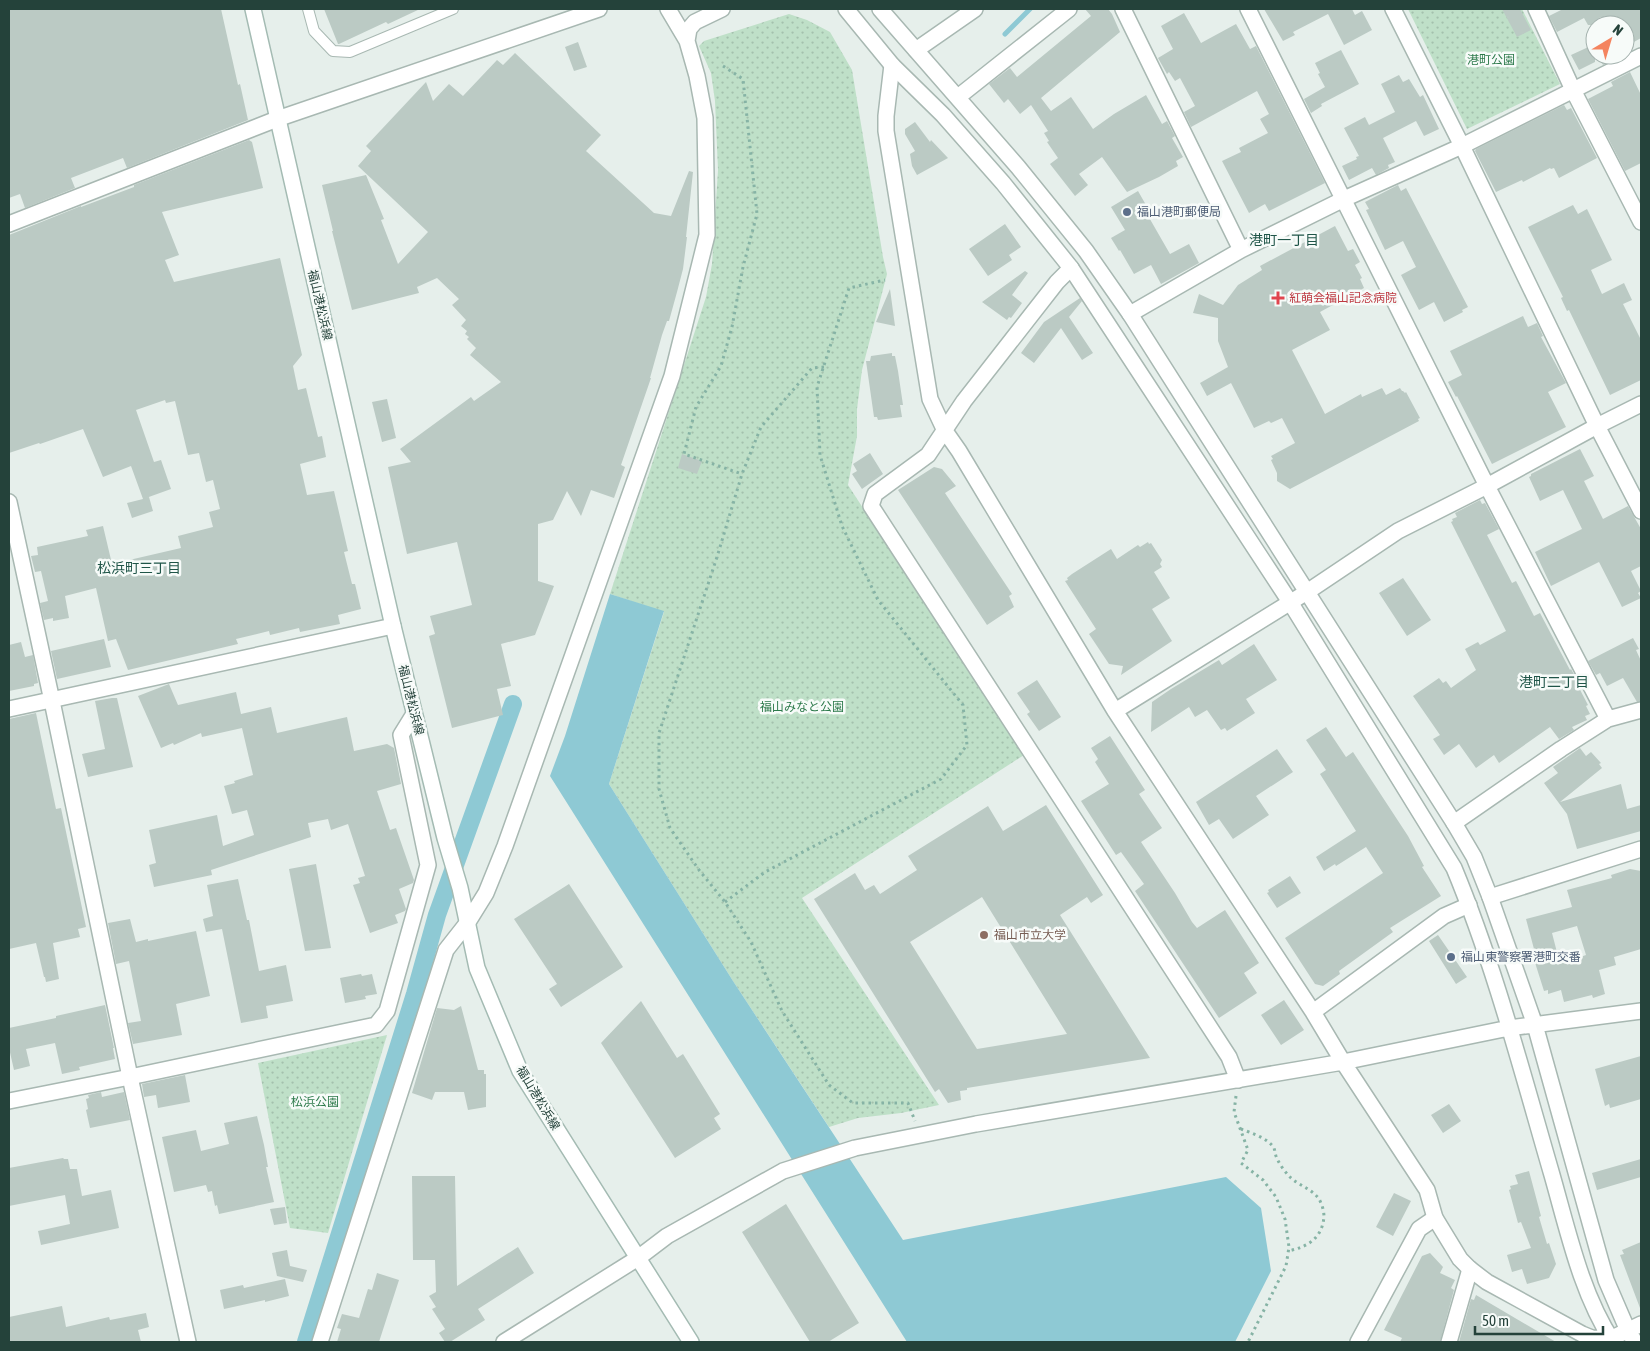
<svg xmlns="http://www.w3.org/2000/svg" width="1650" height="1351" font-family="'Asap Condensed','Noto Sans JP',sans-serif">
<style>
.grass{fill:url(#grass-dots)}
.water{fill:#8ec9d4}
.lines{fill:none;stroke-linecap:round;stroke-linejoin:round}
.stream{stroke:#8ec9d4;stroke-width:5}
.canal{stroke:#8ec9d4;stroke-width:18}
.building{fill:#bbcac4;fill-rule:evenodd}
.service-casing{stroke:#a8b8b2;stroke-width:12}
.minor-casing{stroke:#a8b8b2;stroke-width:18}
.tertiary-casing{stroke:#a8b8b2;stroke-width:18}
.secondary-casing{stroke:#a4bbb3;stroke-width:18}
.path{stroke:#86b3a5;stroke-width:3;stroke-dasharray:2.5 4;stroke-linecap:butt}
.service{stroke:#fff;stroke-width:10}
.minor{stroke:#fff;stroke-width:15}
.tertiary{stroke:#fff;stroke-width:15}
.secondary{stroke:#fff;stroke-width:15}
.service-dot{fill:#5c6f8a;stroke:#f7fbf9;stroke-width:2}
.health-dot{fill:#e0444e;stroke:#f7fbf9;stroke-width:2}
.education-dot{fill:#8d6e63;stroke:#f7fbf9;stroke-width:2}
.labels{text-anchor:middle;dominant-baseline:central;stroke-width:5;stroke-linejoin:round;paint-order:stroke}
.park-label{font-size:12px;fill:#2d7a4b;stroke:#f7fbf9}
.service-label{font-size:12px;fill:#4e5e75;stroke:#f7fbf9;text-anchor:start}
.health-label{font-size:12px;fill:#be3a42;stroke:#f7fbf9;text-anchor:start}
.street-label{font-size:12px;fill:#24423a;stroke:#f7fbf9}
.education-label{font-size:12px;fill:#785e54;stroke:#f7fbf9;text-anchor:start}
.neighbourhood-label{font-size:14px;fill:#1f5548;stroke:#f7fbf9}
</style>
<defs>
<pattern id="grass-dots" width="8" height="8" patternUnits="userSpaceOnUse" patternTransform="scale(1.25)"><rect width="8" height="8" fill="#bfe0c8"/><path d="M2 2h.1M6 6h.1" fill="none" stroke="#a4c1ad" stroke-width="1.8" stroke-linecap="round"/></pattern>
</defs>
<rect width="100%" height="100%" fill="#e6efeb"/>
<!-- grass -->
<path class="grass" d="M1408,9H1522L1560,84L1467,129Z
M789,14L807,20L830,32L852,70L883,257L887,274L862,370L857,409V436L848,485L1024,755L802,898L939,1105L901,1113L858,1118L829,1127L733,981L609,784L664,612L610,594L706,297L712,264L718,170L715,101L711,73L699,46L704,41Z
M387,1035L328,1233L290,1228L258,1063Z"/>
<!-- water -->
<path class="water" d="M610,594L664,611L609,784L733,981L903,1240L1226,1177L1261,1208L1271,1271L1235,1342H907L550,776L565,736Z"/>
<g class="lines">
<!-- stream -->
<path class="stream" d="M1005,34L1030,9"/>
<!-- canal -->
<path class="canal" d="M306,1342L415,994L437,915L513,704"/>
</g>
<!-- building -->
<path class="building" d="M9,9H221L238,85L240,84L248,120L127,168L123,158L71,178L75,188L25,208L20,194L9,198Z
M324,9H420L388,24L386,22L339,44H338Z
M1085,9H1108L1112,14L1120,32L1041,98L1051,111L1071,97L1093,129L1114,114L1146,95L1162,124L1167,121L1175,136L1172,138L1183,157L1176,161L1178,166L1159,177L1127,192L1102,157L1079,174L1088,185L1075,196L1050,164L1058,158L1047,142L1049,141L1044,133L1048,131L1031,105L1020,114L1008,99L1004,103L989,84L1010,68L1017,77L1091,16Z
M1264,9H1352L1355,15L1362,11L1372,30L1344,45L1328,14L1293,32L1295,35L1283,41Z
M1502,9H1520L1531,30L1517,37Z
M1563,9H1641V38L1625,47V25H1588L1584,18L1557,32L1549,16Z
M1184,13L1201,43L1236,24L1250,49L1256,46L1325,183L1269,211L1265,204L1249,213L1222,161L1241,152L1239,148L1268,133L1260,119L1269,114L1257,91L1191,127L1184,112L1195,106L1180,78L1175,81L1169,72L1167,74L1158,58L1173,49L1161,26Z
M578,42L587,67L574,71L565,47Z
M1595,44V62L1579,70L1571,55Z
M1341,50L1359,84L1321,104L1322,106L1311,113L1304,99L1325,87L1318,74L1320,73L1315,63Z
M515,53L601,135L586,151L654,213L671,216L689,171L693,172L686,237H687L683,269L677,292L669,321H667L662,335L650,378H651L621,465L625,467L614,498L591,490L581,516L567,491L553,520L538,524V581L554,586L535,635L501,644L511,686L497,689L503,715L452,728L429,636L435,634L430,616L472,605L457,542L407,554L388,467L411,462L400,449L471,397L474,401L501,382L470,355L476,348L467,339L469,337L465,334L467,331L461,326L466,320L452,305L459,299L437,278L417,287L419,293L352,310L332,231H333L322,185L366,175L384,219L381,220L398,264L428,232L358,166L371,151L366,146L426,82L433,101L449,84L463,96L497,60L503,65Z
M1598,55H1621L1603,65Z
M1630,72L1641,95V163L1625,171L1588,99L1613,86L1611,82Z
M1399,75L1403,82L1409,79L1420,97L1423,95L1439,129L1424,136L1416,121L1383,138L1395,162L1388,165L1389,168L1376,175L1372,168L1349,180L1342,166L1357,159L1356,157L1359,156L1344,128L1365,117L1369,125L1395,112L1381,84Z
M1564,105L1567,110L1571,108L1597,158L1559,178L1554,168L1551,169L1550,168L1523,182L1522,180L1496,192L1475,151L1476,149Z
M915,122L930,142L931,140L948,158L917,175L912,166L910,154L915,151L905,134V129Z
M249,140L252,142L263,188L162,212L179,255L165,260L174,282L280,258L302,355L293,366L298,390L306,388L318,437L322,436L326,457L300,464L307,495L334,491L348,551L344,552L352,584H355L361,609L338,615L340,624L300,632L299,628L270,635L269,631L236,639L238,644L128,670L116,639L108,641L96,588L65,596L69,618L53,621V618L44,620L40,603L48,601L41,571L35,572L31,556L38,555L37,547L88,536L86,530L103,526L112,564L181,548L178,536L213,527L209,512L220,509L213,480L206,482L199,453L188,455L175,401L166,403L165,400L136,410L154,462L161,460L171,489L146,498L149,497L153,511L132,518L127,503L143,499L131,466L103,477L83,429L40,444L39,443L9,453V235L81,206V207L134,187V185Z
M1398,185L1401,191L1406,188L1468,307L1462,310L1463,312L1444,322L1434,302L1419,310L1401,275L1416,267L1403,241L1385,250L1366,210L1369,209L1365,202Z
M1138,191L1150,212L1147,214L1170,254L1189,244L1199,263L1161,284L1151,265L1134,274L1120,250L1119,251L1111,238L1125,230L1111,207Z
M1573,205L1578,214L1587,209L1612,260L1591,270L1602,294L1624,283L1632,300L1623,304L1641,340V380L1610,395L1569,310L1567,311L1561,298L1563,297L1528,227Z
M1005,224L1021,247L1009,255L1012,260L988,276L969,249Z
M1335,226L1348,251L1353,249L1360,262L1355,265L1362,278L1360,279L1364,288L1320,312L1330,330L1292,350L1325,414L1361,394L1362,397L1382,388L1386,395L1400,388L1402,391H1403L1405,393L1406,392L1420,418L1418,419L1419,421L1290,489L1277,481V473L1271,460L1273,459L1271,456L1295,443L1282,418L1271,423L1269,421L1254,428L1231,383L1207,396L1200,383L1228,367L1218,341V318L1193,313L1199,294L1223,305L1238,285L1262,270L1260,266Z
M1025,271L1028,273L1012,295L1022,303L1011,318L1009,317L1007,320L982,302Z
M890,289L895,326L876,322Z
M1080,298L1082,301L1069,317L1093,353L1082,360L1061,328L1034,363L1021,353L1044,322Z
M1523,316L1528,327L1537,323L1543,336L1541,337L1566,383L1548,392L1566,427L1492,464L1457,396L1456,397L1448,382L1462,375L1450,351Z
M892,353V356H895L898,371L903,405H900L902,417L878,420L877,417H874L866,361H870L871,356Z
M387,399L396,438L382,442L372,402Z
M1580,449L1594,476L1584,481L1603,519L1628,506L1641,529V566L1631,571L1641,591L1638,593L1641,598L1622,607L1599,562L1551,586L1535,552L1582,529L1563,490L1540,501L1529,477L1531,476V474Z
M870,453L883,474L862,489L852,474L857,471L853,464Z
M682,454L702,461L697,474L678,468Z
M934,467L942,469L956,486L945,493L1012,594L1009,596L1014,607L987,625L898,490Z
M1480,500L1482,504L1485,503L1499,529L1487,535L1512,583L1516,581L1534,616L1540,613L1570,670L1571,669L1579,683L1577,684L1588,705L1586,706L1590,714L1585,716L1587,720L1572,727L1574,730L1559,739L1550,727L1499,763L1494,755L1476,768L1459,744L1444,755L1433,739L1440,735L1413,696L1439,678L1443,683L1446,681L1451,688L1476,670L1465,649L1478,642L1480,645L1506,631L1451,522L1453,521L1452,519L1457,517L1455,513Z
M1148,542L1149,544L1151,543L1162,560L1160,564L1162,567L1154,572L1170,598L1152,609L1172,641L1121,675L1123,666L1109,664L1089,634L1096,629L1065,581L1068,580L1067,578L1072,574L1111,549L1117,559L1138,545L1140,547Z
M1403,578L1431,620L1407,636L1379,593Z
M1633,638L1639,649L1636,650L1641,661V701L1637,702L1623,678L1607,686L1600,673L1596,675L1588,661Z
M104,639L111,667L57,679L51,651Z
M21,642L25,657L33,655L38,683L34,684V686L9,691V645Z
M1254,644L1277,680L1246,699L1255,713L1227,731L1225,728L1221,730L1207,710L1195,717L1189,707L1151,732L1152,702L1171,689L1219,660L1222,665Z
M1037,680L1061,717L1039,731L1027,714L1030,712L1017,693Z
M169,684L178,705L236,692L241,714L271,707L277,733L347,717L354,751L387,744L394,748L401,784L377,791L390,830L396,828L414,880L413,883L399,889L406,909L405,911L395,915L398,923L370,933L353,885L360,883L358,878L365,876L348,824L331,830L328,819L308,823L311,837L211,870L212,875L154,887L149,865L156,863L149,830L217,815L223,846L254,835L247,810L232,814L224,786L235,783L234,781L253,775L242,728L202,737L201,733L174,745L173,743L161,748L138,696Z
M112,698H117L133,767L88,777L82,754L105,749L95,701Z
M36,713L56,809L61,808L86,927L78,929L80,937L53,943L59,979L46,982L45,977H44L36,943L9,949V719Z
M1326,727L1346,757L1353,752L1408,836L1424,866L1422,867L1441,896L1390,928L1393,932L1339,971L1340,974L1323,986L1315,984L1285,938L1383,873L1366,847L1336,866L1335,864L1324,871L1316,857L1356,831L1320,774L1326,770L1306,740Z
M1110,736L1145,790L1139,794L1162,828L1141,842L1175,893L1192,922L1197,928L1225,910L1259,963L1244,973L1257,993L1219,1018L1135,891L1144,884L1121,852L1116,855L1081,801L1109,784L1095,762L1098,759L1091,748Z
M1580,748L1586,756L1591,752L1601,763L1599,764L1602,768L1560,802L1621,784L1627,809L1641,805V831L1577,849L1567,814L1544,783L1558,773L1553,767Z
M1277,749L1293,772L1256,796L1269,815L1233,839L1219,819L1209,825L1196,802Z
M1046,805L1103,895L1091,903L1087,897L1060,915L1150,1058L967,1088V1090L960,1091L961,1100L948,1103L939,1089L935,1092L814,899L855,873L865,890L874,885L880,894L917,870L908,856L988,806L1003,831ZM982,897L1067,1034L977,1049L910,942Z
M316,864L331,948L305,951L289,869Z
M1630,869L1641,871V949L1614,957L1616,965L1599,970L1605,994L1593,998L1592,995L1564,1002L1561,990L1548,994V990L1544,991L1531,950L1534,949L1526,919L1572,907L1567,890L1612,878L1611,875ZM1577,926L1586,955L1560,964L1552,933Z
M1290,876L1301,893L1277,908L1267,893L1269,892L1268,890Z
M238,879L247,920H249L259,971L286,965L293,1001L266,1006L268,1018L241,1023L222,929L206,932L203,919L213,916L207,885Z
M569,884L623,967L561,1007L549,989L557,984L514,919Z
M130,919L136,942L148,939V941L196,931L210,996L176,1004L182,1035L133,1044L128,1023L141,1021L129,961L116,964L108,923Z
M1438,935L1467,977L1456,984L1429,941Z
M361,974L362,976L372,974L377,994L365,996L366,999L345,1003L340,978Z
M1284,1000L1304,1030L1281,1045L1261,1015Z
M641,1001L677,1058L683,1054L720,1114L714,1118L721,1129L675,1158L601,1043Z
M105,1005L114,1048H113L115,1059L79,1067L80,1070L62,1074L55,1043L26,1049L30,1066L14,1070L9,1048V1028L56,1018V1016Z
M461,1006L478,1070H484V1074H486V1107L468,1110L464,1092H435L432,1100L412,1093L437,1008L454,1010Z
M1641,1056V1099L1610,1108L1609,1104L1605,1106L1595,1069Z
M185,1075L190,1102L158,1108L156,1095L144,1097L142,1084Z
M101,1092L102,1097L124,1092L130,1120L90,1128L86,1110L88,1109L86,1099L89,1098L88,1095Z
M1449,1104L1461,1121L1443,1133L1431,1115Z
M257,1116L264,1145L268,1167H266L274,1202L219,1214L217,1205L215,1206L212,1191L208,1192L206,1185L174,1192L162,1137L196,1130L201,1151L229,1144L224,1123Z
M63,1158L64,1159H68L70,1169H77L82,1196L111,1190L119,1228L41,1245L38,1231L70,1224L65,1195L9,1206V1168Z
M1641,1159V1177L1597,1190L1592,1173Z
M1529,1171L1541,1216L1539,1217L1547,1244L1549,1243L1556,1264L1549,1278L1527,1284L1522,1269L1512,1272L1507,1255L1531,1248L1521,1222L1518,1223L1509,1190L1511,1189L1510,1186L1518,1184L1515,1175Z
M412,1176H455L457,1286L518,1247L534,1273L478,1309L485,1320L450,1342H445L439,1333L445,1329L432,1309L436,1307L429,1296L436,1292L435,1260H413Z
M1394,1193L1411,1201L1393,1236L1376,1227Z
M786,1204L859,1323L828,1342H810L742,1232Z
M285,1207L287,1223L274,1225L270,1209Z
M1641,1242V1307L1640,1308L1620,1255L1624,1254L1622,1250Z
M287,1250L290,1266L307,1270L303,1282L277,1276L272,1253Z
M1430,1253L1443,1267L1440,1273L1455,1280L1451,1288L1454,1290L1440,1342H1400L1402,1338L1384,1330L1422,1256Z
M377,1273L399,1280L379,1342H337L341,1329L337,1328L342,1314L359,1318L368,1289L372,1290Z
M285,1279L289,1296L265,1302V1300L224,1309L220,1290L243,1285L244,1288Z
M1476,1295L1556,1342H1459L1471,1299L1474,1300Z
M62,1306L66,1327L109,1317L110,1320L146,1313L149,1327L138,1330L141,1342H9V1317Z"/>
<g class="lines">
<defs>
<path id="service" d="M308,9L314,31L333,51L350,52L453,9"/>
<path id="minor" d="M668,9L687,41
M1123,9L1241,250
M1248,9L1487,486L1608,719
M1393,9L1462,146L1597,426L1641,511
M1536,9L1573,90L1641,222
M916,50L975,9
M892,65L886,116V131L930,399L945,431L959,451L1115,711L1313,1012
M958,97L1069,9
M9,224L277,119L599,9
M1071,268L1057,282L964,401L928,455L875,494L871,506L1229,1057L1238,1080
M1130,314L1241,250L1344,199L1462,146L1641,56
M9,502L52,701L130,1077L188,1342
M9,709L393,626
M1115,711L1307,592L1398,531L1487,486L1597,426L1641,404
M1454,823L1561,749L1608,719L1641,710
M1490,897L1641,849
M1343,1062L1313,1012L1444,916L1469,905
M9,1101L130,1077L376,1025L387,1011L428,865L401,735L414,714
M1610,1339L1641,1324
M320,1342L446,950L468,922L486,893L505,846L672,376L707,235L705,118L697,76L687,41L689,29L695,22L722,9
M1358,1342L1419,1229L1435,1218
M1449,1342L1470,1269"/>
<path id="tertiary" d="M846,9L892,65L943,115L1003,183L1071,268L1290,602L1454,868C1495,967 1522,1072 1552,1175C1568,1231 1581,1293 1613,1342
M880,9L1018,167L1086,251L1130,314L1454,823L1474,857L1490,897L1535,1025L1606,1280L1628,1331L1635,1342
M1343,1062L1427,1190L1435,1218L1460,1259L1470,1269L1487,1282L1582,1334L1592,1338L1610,1339
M504,1342L638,1258L667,1236L783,1171L855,1148L976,1124L1343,1062L1509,1028L1641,1011"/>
<path id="secondary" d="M253,9L393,626L445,838L460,888L477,968L520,1071L691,1342"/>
</defs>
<!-- service casing -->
<use href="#service" class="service-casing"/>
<!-- minor casing -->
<use href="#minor" class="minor-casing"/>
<!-- tertiary casing -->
<use href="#tertiary" class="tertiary-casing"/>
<!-- secondary casing -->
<use href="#secondary" class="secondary-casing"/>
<!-- path -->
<path class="path" d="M723,66L743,79L757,214L743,267L732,327L721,366L696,407L684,454L742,474
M824,367L812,368L761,427L742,474L717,557L659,733V789L670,828L699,870L725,902L751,942L782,1011L829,1085L853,1103H908L915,1121
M725,902L765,872L941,779L967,745L963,705L878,600L842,526L820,455L817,387L849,288L885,280
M1236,1096L1234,1112L1248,1150L1241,1163L1263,1180L1276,1197L1285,1219L1289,1247L1286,1266L1248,1342
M1241,1129C1251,1133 1268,1138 1274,1148C1275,1151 1275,1153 1276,1156C1279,1164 1285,1172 1291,1178C1300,1186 1312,1189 1319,1199C1322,1204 1324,1211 1324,1217C1322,1238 1308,1247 1288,1251"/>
<!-- service -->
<use href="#service" class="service"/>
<!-- minor -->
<use href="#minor" class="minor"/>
<!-- tertiary -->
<use href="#tertiary" class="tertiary"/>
<!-- secondary -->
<use href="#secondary" class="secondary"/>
</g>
<!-- markers -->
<g class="service-dot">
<circle cx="1127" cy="212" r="5"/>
<circle cx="1451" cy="957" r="5"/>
</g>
<path class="health-dot" d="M1275.5 290.5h5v5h5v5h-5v5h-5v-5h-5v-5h5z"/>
<circle class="education-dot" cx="984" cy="935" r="5"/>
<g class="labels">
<!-- park labels -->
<g class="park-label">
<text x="1491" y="60">港町公園</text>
<text x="802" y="707">福山みなと公園</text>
<text x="315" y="1102">松浜公園</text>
</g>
<!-- service labels -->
<g class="service-label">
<text x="1137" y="212">福山港町郵便局</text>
<text x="1461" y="957">福山東警察署港町交番</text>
</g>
<!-- health labels -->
<g class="health-label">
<text x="1289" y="298">紅萌会福山記念病院</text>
</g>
<!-- street labels -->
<g class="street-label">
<text transform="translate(320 305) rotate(77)">福山港松浜線</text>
<text transform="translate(411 700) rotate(76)">福山港松浜線</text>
<text transform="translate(538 1098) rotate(59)">福山港松浜線</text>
</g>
<!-- education labels -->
<g class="education-label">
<text x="994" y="935">福山市立大学</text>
</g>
<!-- neighbourhood labels -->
<g class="neighbourhood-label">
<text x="1284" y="240">港町一丁目</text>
<text x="139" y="568">松浜町三丁目</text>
<text x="1554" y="682">港町二丁目</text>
</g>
</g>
<!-- border -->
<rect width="1650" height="1351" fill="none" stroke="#24423a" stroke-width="20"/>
<!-- north arrow -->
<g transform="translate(1610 40) rotate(38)"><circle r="24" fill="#f7fbf9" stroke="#a3b1ad"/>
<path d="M0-4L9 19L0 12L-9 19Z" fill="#f4845f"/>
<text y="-8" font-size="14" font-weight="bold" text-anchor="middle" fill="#24423a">N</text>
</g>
<!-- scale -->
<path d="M1475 1326v8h128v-8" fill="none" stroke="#24423a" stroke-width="2.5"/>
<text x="1482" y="1326" font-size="15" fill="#24423a" stroke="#f7fbf9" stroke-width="4" paint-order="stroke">50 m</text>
</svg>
